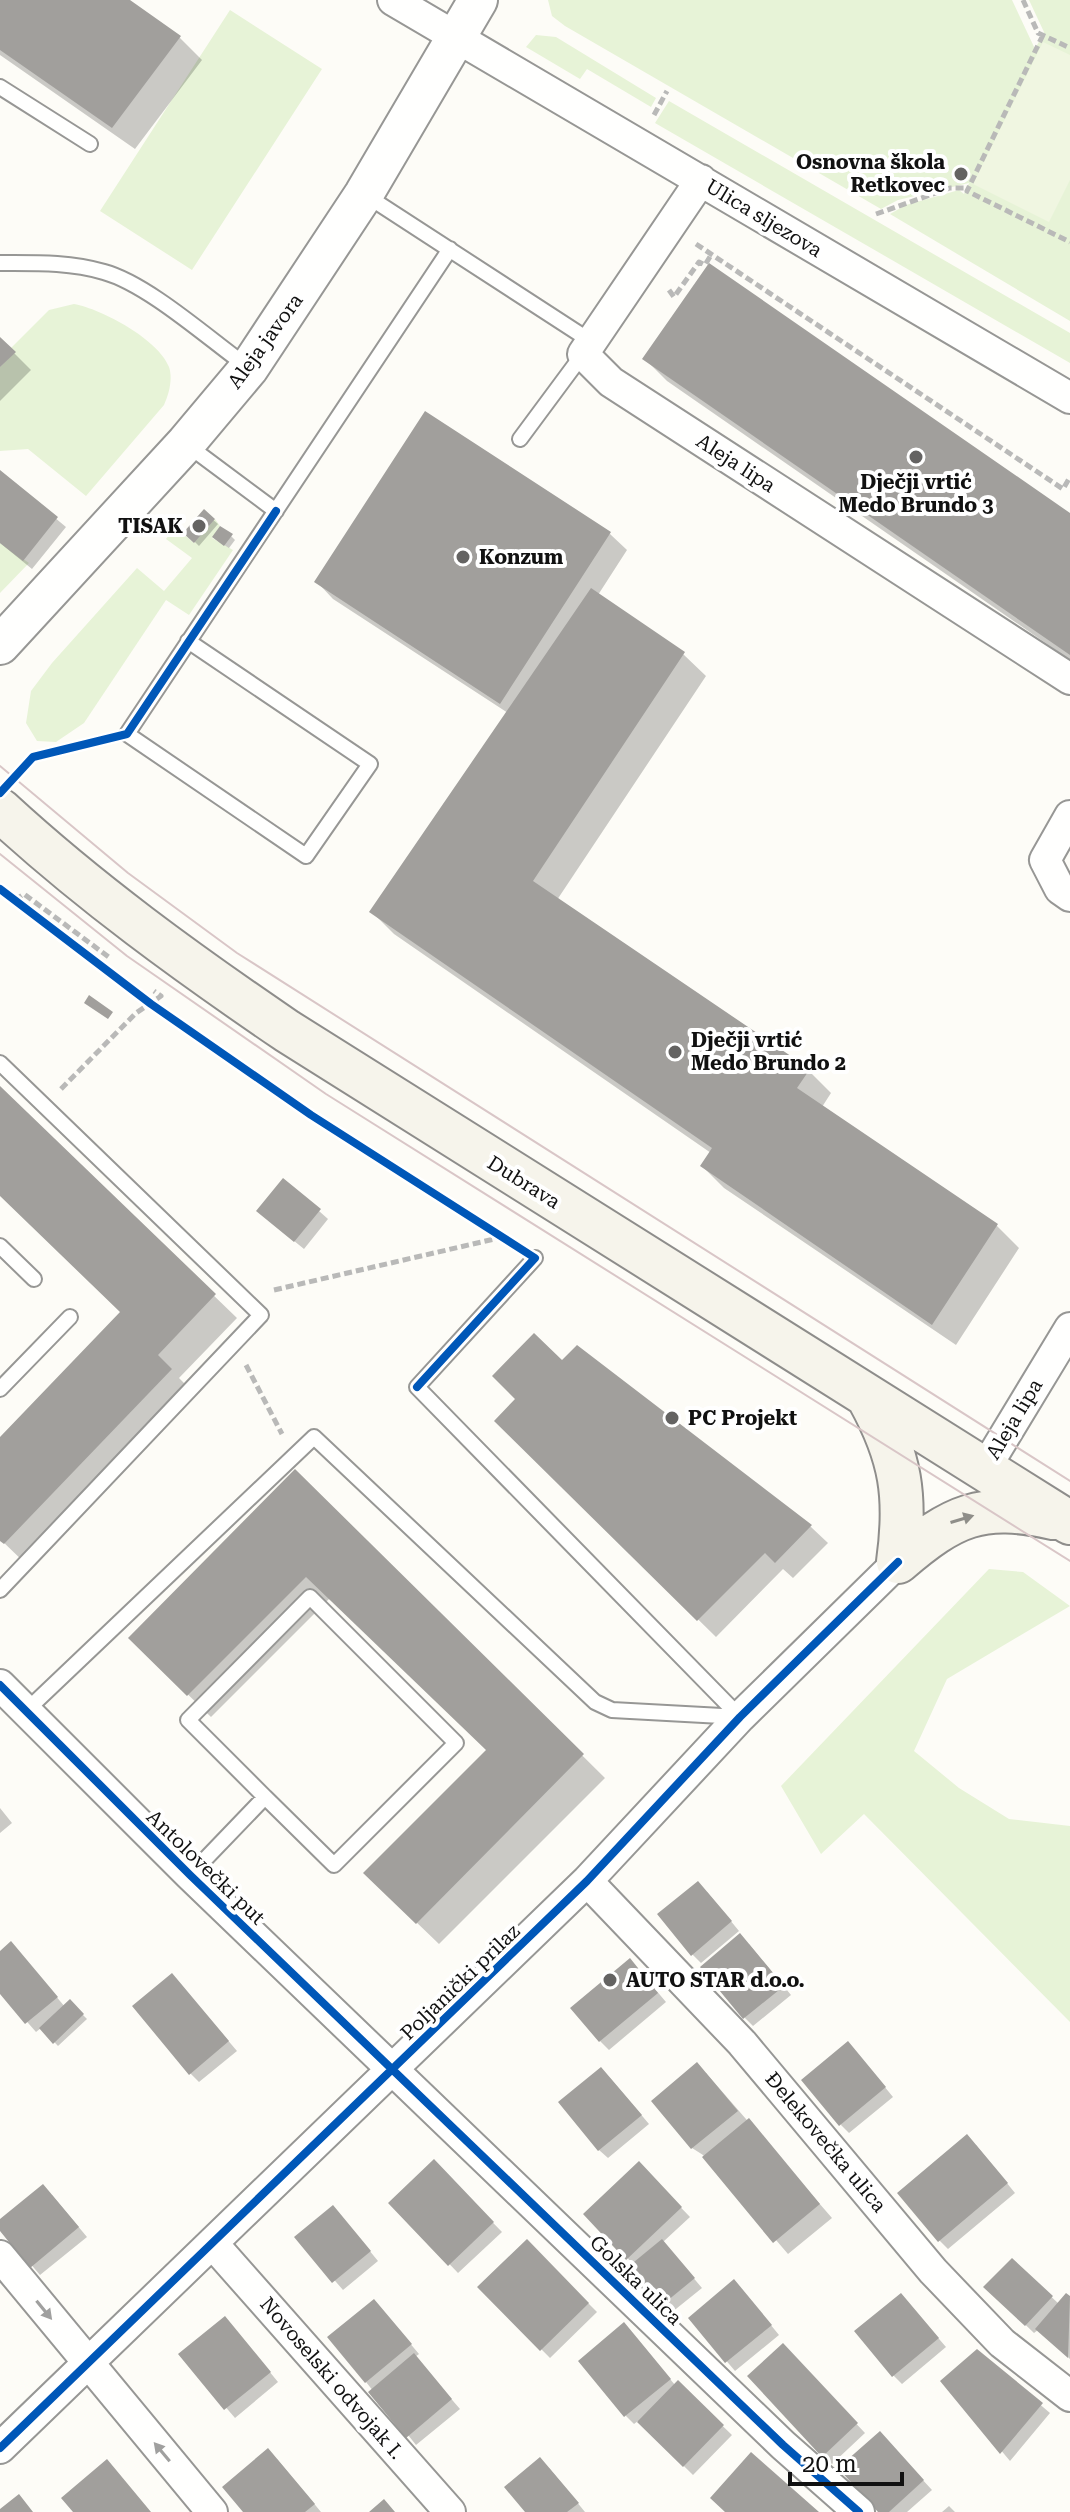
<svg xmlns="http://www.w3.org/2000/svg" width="1070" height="2512" font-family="'Roboto Serif',serif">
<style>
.green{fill:#e7f3d7}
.pitch{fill:#f0f6e1}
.shadow{fill:#0003}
.building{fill:#a19f9c}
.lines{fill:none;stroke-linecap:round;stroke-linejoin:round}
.service-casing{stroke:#979795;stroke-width:18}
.minor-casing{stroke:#979795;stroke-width:34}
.tertiary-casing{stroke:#979795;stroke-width:42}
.secondary-casing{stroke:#8e8d8b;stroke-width:46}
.path{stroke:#b9b9b8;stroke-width:5;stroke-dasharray:8 4;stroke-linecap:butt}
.service{stroke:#fffffe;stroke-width:14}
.minor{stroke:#fffffe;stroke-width:30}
.tertiary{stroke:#fffffe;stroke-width:38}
.secondary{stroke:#f6f4eb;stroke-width:42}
.tram{stroke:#d9c6c7;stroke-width:2}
.cycleway-casing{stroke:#fff;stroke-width:13}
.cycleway{stroke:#0057b8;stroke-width:8}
.oneway{fill:#8f8e89}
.oneway2{fill:#a0a09f}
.poi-dot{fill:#646362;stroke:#fff;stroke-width:3}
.labels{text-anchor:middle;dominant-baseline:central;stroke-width:8;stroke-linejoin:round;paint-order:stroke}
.poi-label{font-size:20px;font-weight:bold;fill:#111;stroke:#fff;text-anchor:start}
.street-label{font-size:20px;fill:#111;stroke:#fff}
</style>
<rect width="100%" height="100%" fill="#fdfcf7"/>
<!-- green -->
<path class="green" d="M548,0H1012L1035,49L1044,32L1029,0H1070V321L890,214L906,205L959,190L964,194L969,183L898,200L881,209L565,26L552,16Z
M230,10L322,69L192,270L100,211Z
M536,35L556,37L656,98L651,107L587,69L580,79L526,47Z
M669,101L1070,333V363L655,123Z
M74,304C102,309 159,340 169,367C173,379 169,394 164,405L86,496L28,449L0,451V367L15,352L11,348L49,310Z
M215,519L220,526L212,538L233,550L189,615L166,600L84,723L56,742L37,741L26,723L31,691L52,663L137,568L164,591L192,558L166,539L175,527L194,543Z
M0,543L29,563L0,593Z
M989,1569L1023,1572L1070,1606L947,1679L914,1751L959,1788L1009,1819L1070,1826V2022L864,1814L821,1854L781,1786Z"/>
<!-- pitch -->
<path class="pitch" d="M1043,42L1070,55V180L1049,222L973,184Z"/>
<!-- shadow -->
<path class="shadow" d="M0,0H126L179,37L202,60L135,149L0,55Z
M0,339L31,370L0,401Z
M645,359L1070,515V660L667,381Z
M0,472L66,527L32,569L0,543Z
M204,512L218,524L199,546L186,533Z
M610,534L627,550L598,595L683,654L706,676L557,900L809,1071L831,1093L822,1107L997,1226L1019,1248L956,1345L724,1188L702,1166L711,1153L394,934L372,912L508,713L333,599L317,582Z
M231,536L235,540L229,548L218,541Z
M0,1089L237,1318L179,1378L193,1392L27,1565L0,1539V1440L123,1312L0,1195Z
M319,1211L328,1219L304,1249L267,1219Z
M577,1348L811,1527L828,1543L793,1578L783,1569L716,1637L496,1421Z
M295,1471L605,1778L439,1944L388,1895L489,1750L330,1598L211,1717L130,1638Z
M0,1808L12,1823L0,1833Z
M707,1892L739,1931L701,1963L692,1954Z
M749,1944L791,1995L753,2026L745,2018Z
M20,1953L65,2007L70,2002L87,2019L58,2046L41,2028L36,2032L0,1991V1954Z
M638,1969L666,2002L609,2050L600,2041Z
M180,1984L237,2051L199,2082L190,2073Z
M857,2053L893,2097L849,2133L841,2125Z
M706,2073L832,2218L788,2254L703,2155L692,2148Z
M610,2078L649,2124L608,2158L599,2150Z
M976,2145L1015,2193L948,2249L939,2240Z
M434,2162L502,2232L458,2273L391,2203Z
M639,2164L690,2217L663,2242L702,2288L666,2317L634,2265L586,2214Z
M52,2195L87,2237L40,2275L0,2228V2222Z
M341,2216L378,2261L343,2290L297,2237Z
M527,2242L597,2312L550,2358L480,2287Z
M1012,2260L1059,2304L1066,2295L1070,2299V2359L1038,2330L1034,2333L986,2287Z
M743,2291L779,2335L735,2371L690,2318Z
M909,2304L946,2347L902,2384L893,2375Z
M382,2310L419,2354L415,2357L460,2409L416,2445L366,2382Z
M233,2327L278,2382L235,2418L181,2355Z
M633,2334L675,2385L678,2383L732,2435L693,2475L638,2421L634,2424L626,2416Z
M783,2346L865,2433L832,2464L823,2456Z
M977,2351L1050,2413L1010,2461L943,2381Z
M888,2442L932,2490L907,2512H881Z
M277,2459L321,2512H245Z
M549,2468L585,2512H527Z
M949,2506L955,2512H942Z"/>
<!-- building -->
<path class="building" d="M0,0H130L181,36L112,128L0,50Z
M709,263L1070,513V655L642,359Z
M0,337L16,352L0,367Z
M425,411L611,532L500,704L314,582Z
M0,470L58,517L23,561L0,543Z
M204,509L215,519L194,543L183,533Z
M220,526L233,534L224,546L212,537Z
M591,588L685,652L533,881L810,1069L797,1088L998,1224L932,1325L700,1166L712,1148L369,912Z
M89,995L113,1012L108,1019L84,1003Z
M0,1086L216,1294L158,1355L172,1369L4,1544L0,1541V1437L120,1312L0,1196Z
M283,1178L321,1209L294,1242L256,1211Z
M534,1333L562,1360L577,1345L812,1525L775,1563L765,1553L697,1621L494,1421L515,1399L492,1376Z
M295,1469L584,1754L416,1924L363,1873L486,1750L306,1577L187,1696L128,1638Z
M698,1881L732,1921L691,1956L657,1914Z
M740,1933L784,1986L743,2019L700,1967Z
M11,1941L58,1997L25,2024L0,1994V1951Z
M630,1958L658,1993L599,2042L570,2008Z
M172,1973L229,2041L189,2075L132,2006Z
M70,1999L84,2014L53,2044L39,2028Z
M848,2041L886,2087L839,2126L801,2080Z
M697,2062L738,2111L691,2149L651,2101Z
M601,2067L642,2115L598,2151L558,2102Z
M749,2118L820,2204L773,2243L702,2157Z
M967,2134L1008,2183L938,2242L897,2193Z
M434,2159L494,2222L448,2266L388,2203Z
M639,2161L682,2207L626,2260L583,2214Z
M43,2184L79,2227L30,2268L0,2231V2219Z
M333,2205L371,2251L332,2283L294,2237Z
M527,2239L589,2303L540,2351L477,2287Z
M662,2239L695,2278L656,2310L623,2271Z
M1012,2258L1053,2296L1025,2326L983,2287Z
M734,2279L772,2325L725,2363L688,2318Z
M901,2293L939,2338L892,2377L854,2331Z
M1066,2293L1070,2296L1068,2358L1035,2329Z
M374,2299L412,2344L365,2383L327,2337Z
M225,2316L271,2372L224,2410L178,2354Z
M624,2322L671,2379L624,2417L578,2361Z
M783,2343L858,2423L822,2457L747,2376Z
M977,2349L1043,2403L1000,2454L940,2381Z
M414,2353L452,2399L406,2438L368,2392Z
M678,2380L724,2425L683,2467L637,2422Z
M880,2431L924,2480L889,2512H878L838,2468Z
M268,2448L315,2504L305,2512H243L222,2487Z
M751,2452L819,2512H725L710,2498Z
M540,2457L579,2503L567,2512H525L504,2487Z
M107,2459L151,2512H73L61,2498Z
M19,2494L33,2512H0V2509Z
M384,2499L395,2512H369Z"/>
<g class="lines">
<defs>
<path id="service" d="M0,87L90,144
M364,194L592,342
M0,263C36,263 70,262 104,272C148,284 210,340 248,367
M520,439L583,354
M186,444L276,511
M188,641L370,764L306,856L127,734L450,249
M0,1063L261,1315L0,1590
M0,1246L34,1279
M535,1258L417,1387L740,1717
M0,1389L70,1317
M26,1711L314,1437L595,1702L612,1710L740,1717
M190,1875L265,1797L334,1865L456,1743L310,1597L188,1720L265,1797"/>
<path id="minor" d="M393,0L1070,398
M701,180L583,354L611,382L1070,679
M1070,816L1045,860L1060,889L1070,896
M984,1470L1070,1328
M0,1685L190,1875L783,2445L859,2512
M587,1881L742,2043L933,2271L1002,2343L1070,2396
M213,2244L450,2512
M0,2256L212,2512
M0,2448L587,1881L740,1717L898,1562"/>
<path id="tertiary" d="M0,645L186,443L249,368L364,194L478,0"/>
<path id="secondary" d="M0,810C89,892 187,963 287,1031L1070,1523
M869,1399C901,1457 907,1497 898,1562
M898,1562C953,1515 981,1502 1053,1518"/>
</defs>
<!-- service casing -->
<use href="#service" class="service-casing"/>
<!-- minor casing -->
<use href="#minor" class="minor-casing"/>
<!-- tertiary casing -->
<use href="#tertiary" class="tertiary-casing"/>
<!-- secondary casing -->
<use href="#secondary" class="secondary-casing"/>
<!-- path -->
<path class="path" d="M1023,0L1038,33L1070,48
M1043,35L967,191L1070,242
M654,115L667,91
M876,214L950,188H969
M696,244L1063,489L1070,477
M669,290L674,297L699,262L705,265L711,255
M15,900L24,894L110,958
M61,1089L136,1013L161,996L154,991
M274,1290L503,1237
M246,1365L282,1434"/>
<!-- service -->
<use href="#service" class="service"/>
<!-- minor -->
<use href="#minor" class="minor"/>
<!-- tertiary -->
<use href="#tertiary" class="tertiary"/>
<!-- secondary -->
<use href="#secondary" class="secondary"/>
<!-- tram -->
<path class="tram" d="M0,766L128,873L237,953L1070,1481
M0,854L127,956L326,1094L1070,1561"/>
<defs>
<path id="cycleway" d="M0,793L33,757L127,734L276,511
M0,889L151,1004L311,1115L535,1258L417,1387
M0,1685L190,1875L783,2445L859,2512
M0,2448L587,1881L740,1717L898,1562"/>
</defs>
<!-- cycleway casing -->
<use href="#cycleway" class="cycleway-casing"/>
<!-- cycleway -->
<use href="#cycleway" class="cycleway"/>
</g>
<!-- one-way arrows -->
<defs><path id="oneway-solid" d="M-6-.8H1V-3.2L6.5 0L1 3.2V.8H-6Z" transform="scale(2)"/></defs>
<use class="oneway" href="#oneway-solid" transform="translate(962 1519) rotate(-17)"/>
<g class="oneway2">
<use href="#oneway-solid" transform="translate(44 2310) rotate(51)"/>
<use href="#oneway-solid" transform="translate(162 2452) rotate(-130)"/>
</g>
<!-- markers -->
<g class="poi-dot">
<circle cx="961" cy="174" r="8"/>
<circle cx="916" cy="457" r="8"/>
<circle cx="199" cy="526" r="8"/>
<circle cx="463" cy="557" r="8"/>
<circle cx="675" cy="1052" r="8"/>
<circle cx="672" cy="1418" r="8"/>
<circle cx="610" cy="1980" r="8"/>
</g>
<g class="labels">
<!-- poi labels -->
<g class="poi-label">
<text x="945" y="162" text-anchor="end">Osnovna škola<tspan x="945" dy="23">Retkovec</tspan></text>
<text x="916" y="482" text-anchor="middle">Dječji vrtić<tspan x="916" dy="23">Medo Brundo 3</tspan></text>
<text x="183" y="526" text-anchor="end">TISAK</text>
<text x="479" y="557">Konzum</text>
<text x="691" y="1040">Dječji vrtić<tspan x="691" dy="23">Medo Brundo 2</tspan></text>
<text x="688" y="1418">PC Projekt</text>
<text x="626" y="1980">AUTO STAR d.o.o.</text>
</g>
<!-- street labels -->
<g class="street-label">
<text transform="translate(764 218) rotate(31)">Ulica sljezova</text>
<text transform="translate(265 341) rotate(-54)">Aleja javora</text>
<text transform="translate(736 463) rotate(33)">Aleja lipa</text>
<text transform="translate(524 1182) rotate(32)">Dubrava</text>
<text transform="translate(1014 1419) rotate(-59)">Aleja lipa</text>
<text transform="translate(206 1867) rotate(44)">Antolovečki put</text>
<text transform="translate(460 1982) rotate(-44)">Poljanički prilaz</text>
<text transform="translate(826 2142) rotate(50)">Đelekovečka ulica</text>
<text transform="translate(636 2280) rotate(44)">Golska ulica</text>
<text transform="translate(332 2378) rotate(49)">Novoselski odvojak I.</text>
</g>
</g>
<!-- scale -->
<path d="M790 2472v12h112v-12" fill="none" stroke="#111111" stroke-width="4"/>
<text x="802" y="2472" font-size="24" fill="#111111" stroke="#ffffff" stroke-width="6" paint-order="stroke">20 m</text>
</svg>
